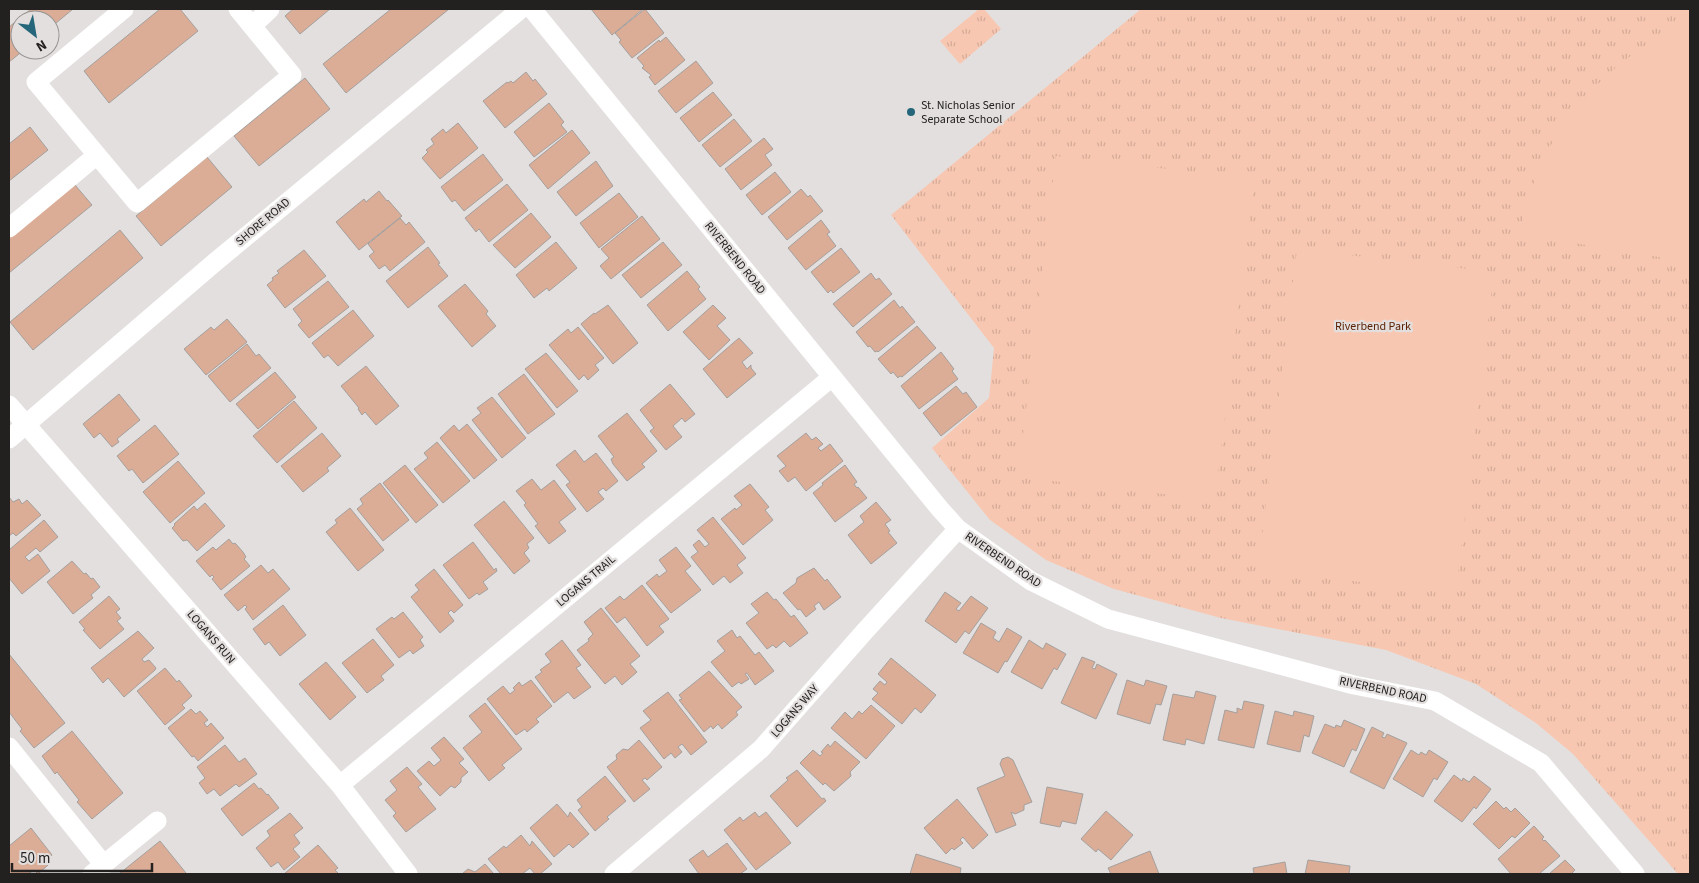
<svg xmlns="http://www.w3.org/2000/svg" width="1699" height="883" font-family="'Source Sans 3',sans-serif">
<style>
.grass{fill:url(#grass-tufts)}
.garden{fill:#f8c7b1}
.building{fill:#dbac96;stroke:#a4a09e}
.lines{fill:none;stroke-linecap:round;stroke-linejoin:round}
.minor{stroke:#fff;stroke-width:19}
.poi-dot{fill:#25667a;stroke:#e3dfde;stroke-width:2}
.labels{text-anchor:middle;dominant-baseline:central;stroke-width:4.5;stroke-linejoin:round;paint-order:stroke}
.poi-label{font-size:12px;fill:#222120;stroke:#e3dfde;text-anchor:start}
.street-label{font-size:12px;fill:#222120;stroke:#e3dfde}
.park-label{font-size:12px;fill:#581f00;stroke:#e3dfde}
</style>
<defs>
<pattern id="grass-tufts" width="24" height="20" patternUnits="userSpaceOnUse" patternTransform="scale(1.25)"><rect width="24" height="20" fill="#f8c7b1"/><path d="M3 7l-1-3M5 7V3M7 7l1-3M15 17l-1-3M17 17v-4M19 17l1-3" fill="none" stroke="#d4ab98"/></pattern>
</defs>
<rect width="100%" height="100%" fill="#e3dfde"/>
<!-- grass -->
<path class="grass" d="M979,9H984L1001,29L960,64L940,41Z
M1141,9H1690V874H1678L1573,754L1536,723L1476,684L1386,650L1221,618L1114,589L1046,560L990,520L932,448L989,398L994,348L891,215Z"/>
<!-- garden -->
<path class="garden" d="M1690,25V262L1520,234C1526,208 1532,182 1544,158C1573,101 1628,45 1690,25Z
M1056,156L1254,179L1215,500L1018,477Z
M1297,249L1494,272L1456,593L1258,570Z"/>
<!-- building -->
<path class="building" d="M31,9H73L50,28V20H20V50H24L9,62V27Z
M160,9H180L198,31L109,103L84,71Z
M293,9H330L300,34L285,16Z
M391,9H449L346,93L323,64Z
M591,9H643L612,35Z
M645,9L664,33L632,58L619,42L621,40L615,33Z
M666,37L685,60L655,85L649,77L651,75L642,68L644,66L637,58L659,40L660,42Z
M696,61L713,83L676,113L658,91Z
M526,72L533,81L535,79L547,94L505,128L483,101L507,82L508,83L511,81L513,83Z
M305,78L330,109L259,166L234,136Z
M713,92L732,115L699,142L680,118Z
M549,103L564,122L561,125L567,132L534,157L514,132Z
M734,119L752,141L720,167L702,145Z
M458,123L478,148L440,179L422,158L428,152L426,150L434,144L431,139L443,129L446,133Z
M30,127L48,150L9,181V144Z
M572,130L590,153L548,189L529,165Z
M764,138L773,149L765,155L772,165L741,190L725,169Z
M483,154L503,180L464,211L455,200L452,202L441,187Z
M207,157L232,187L161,246L136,216Z
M596,161L613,186L576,216L557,192Z
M775,172L791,192L762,215L746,195Z
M507,184L528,210L489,242L479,229L476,232L465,218Z
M75,185L92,205L9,273V233Z
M801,189L808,197L810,195L823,211L787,240L768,217Z
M379,191L387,201L388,200L402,216L359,250L336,222L364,199L366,202Z
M619,193L638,217L599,248L580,223Z
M531,213L551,237L515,268L493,245Z
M642,216L660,239L611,279L600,266L609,258L601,249Z
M400,218L406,225L409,222L425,242L390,271L385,265L379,269L369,256L374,252L368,244Z
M821,220L830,232L827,234L836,246L806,270L788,248Z
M120,230L143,258L33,350L10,322Z
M556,242L577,268L549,291L547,288L534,298L516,275Z
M663,242L682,265L641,298L622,275Z
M428,247L440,263L438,264L448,276L408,308L386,281Z
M841,248L860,272L833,293L831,290L828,293L811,272Z
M304,250L326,276L285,308L267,285L273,280L272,278L279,273L277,271Z
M687,271L700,287L698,289L706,299L668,331L647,305Z
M871,273L876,280L879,278L892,294L853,327L833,304Z
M328,281L349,307L309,338L298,325L302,321L293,309Z
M465,284L488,311L486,314L496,326L472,347L438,306Z
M894,300L900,308L902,306L915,322L878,352L877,351L875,352L870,346L868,347L856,332Z
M608,305L638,343L613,364L581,324L594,313L595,314Z
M713,305L726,318L717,326L730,340L709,360L683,332Z
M353,310L374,336L338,366L328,355L324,358L312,343Z
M227,319L247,342L206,375L184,349L211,327L214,330Z
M917,326L936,348L902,377L900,376L898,378L893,372L891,374L878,359Z
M578,327L604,358L595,365L599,370L588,380L584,375L579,380L549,345L568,329L571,333Z
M739,338L753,353L742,362L747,369L751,365V368L756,374L727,398L703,369Z
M247,344L256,356L259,354L271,368L230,402L208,376Z
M941,352L954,369L952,371L958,379L919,409L901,386Z
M546,353L578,391L557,408L525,369Z
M366,366L399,406L376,425L365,412L362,415L358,409L359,408L341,386Z
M275,372L296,397L258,429L236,404Z
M524,374L555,414L528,434L498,394Z
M670,384L695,414L685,422L682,418L673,426L682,437L666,450L650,431L654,428L640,410Z
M956,386L963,394L966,392L977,407L941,436L923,413Z
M119,394L140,420L117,439L119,442L112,447L100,433L94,438L83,424Z
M492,397L526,438L502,458L472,420L481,413L477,408Z
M294,401L317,428L277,463L253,436Z
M627,413L657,451L642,464L645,467L627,481L613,464L611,459L614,457L598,436Z
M467,424L497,460L474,479L440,438L454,425L459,431Z
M155,425L179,454L143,483L132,469L129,471L117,456Z
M322,433L341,456L327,468L329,471L303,492L281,466Z
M806,433L812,440L816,437L823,444L818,448L821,451L830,444L843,461L806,491L795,477L788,482L779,471L786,466L777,456Z
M437,442L470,481L443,503L414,469L428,458L424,453Z
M575,450L584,462L596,453L618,481L606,491L603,488L598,492L604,499L587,512L566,485L570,482L556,465Z
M178,461L205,493L170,523L143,492Z
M405,465L438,505L416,523L383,483Z
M845,465L857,482L854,484L857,488L858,487L867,498L835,522L813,493L823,485L822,483Z
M532,479L541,490L554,480L576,509L559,522L566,531L549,544L535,526L538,524L524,505L526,503L516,491Z
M380,483L409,520L383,541L357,509L363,504L360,499Z
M750,484L769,507L765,510L773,520L743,545L721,519L735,508L736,510L742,505L734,496Z
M9,497L13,502L19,499L22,504L27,500L41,515L16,536L13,533L9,536Z
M504,501L534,538L527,544L529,548L524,553L530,561L514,574L474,525Z
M876,502L891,520L885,524L890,531L888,532L897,543L871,564L848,535L864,522L860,516Z
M205,503L225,526L197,551L187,540L183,541L172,528L175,525L174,524L194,506L197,510Z
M350,508L384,550L358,571L326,532L337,523L335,520Z
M713,517L746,558L737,565L743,573L730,583L724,576L713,585L691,557L698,552L693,545L699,540L705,547L709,544L697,530Z
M44,520L58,537L40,552L36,548L25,557L29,561L38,554L50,571L22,594L9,578V550Z
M229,539L233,544L235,543L243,552L246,557L244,559L250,566L221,590L212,579L214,577L212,575L210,577L196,561L213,547L216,550Z
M473,542L494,570L496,568L497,571L483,582L488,589L479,595L477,593L469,599L443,565Z
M676,547L691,566L685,571L701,590L671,613L646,583L657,574L659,577L667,571L659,560Z
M72,561L84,574L86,573L91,579L93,578L100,587L91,595L93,598L73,614L47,582Z
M261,565L268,573L273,569L290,589L253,620L245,609L247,607L245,605L238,611L224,595Z
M814,568L825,581L827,579L841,597L824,610L819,602L814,606L816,609L806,617L800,609L798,610L783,593L796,583L797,578Z
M434,569L463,605L454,613L451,610L448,613L454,621L440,633L411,597L419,590L415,585Z
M642,585L669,619L659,626L664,632L647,646L625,617L617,623L605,608L620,596L624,600Z
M767,592L774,600L776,599L791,617L794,615L808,633L790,647L784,641L776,648L773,645L767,649L746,623L759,613L751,604Z
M945,592L961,603L956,609L959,611L971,596L988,608L969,634L965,631L956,643L925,621Z
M109,596L120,609L116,612L121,618L117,621L124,629L100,649L83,630L85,629L79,622Z
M283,605L306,635L280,656L269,642L265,645L253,629Z
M601,608L640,656L630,664L637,672L622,685L615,676L605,684L577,650L589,641L588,639L593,634L584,622Z
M403,612L423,637L420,640L424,646L413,654L410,650L399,658L376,629L392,617L394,619Z
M981,623L996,632L993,638L999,642L1007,628L1022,637L1007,662L1005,661L998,673L963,653Z
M732,630L737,638L740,636L755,655L759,652L774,671L755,685L747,673L745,674L749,679L741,684L739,682L732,687L711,662L725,651L717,641Z
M138,631L154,648L142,659L144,662L149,660L156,668L155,670L124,697L108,678L103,683L91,668Z
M373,639L394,665L381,676L384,680L367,693L342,663Z
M562,640L581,665L576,668L591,687L574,699L568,692L554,703L535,677L542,672L540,670L551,662L545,654Z
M1029,640L1043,649L1046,643L1066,654L1057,670L1054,668L1042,689L1011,672Z
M9,654L65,723L34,748L20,731L22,729L9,712Z
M1082,657L1095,662L1092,668L1095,669L1097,664L1117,674L1096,719L1061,703Z
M891,658L936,695L921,713L915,708L902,724L872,699L878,693L873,689L880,681L885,685L887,682L878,674Z
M326,662L356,697L330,720L299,684Z
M165,668L177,682L179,680L192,696L182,705L185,708L165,725L137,691Z
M709,671L742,707L736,712L738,715L722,729L718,724L713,729L711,726L704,732L679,700L682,699L679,695Z
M531,680L552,706L536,719L539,722L527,732L525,729L516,735L487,699L503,686L510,694L515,690L513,688L519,682L522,686Z
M1127,680L1144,686L1146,680L1167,686L1161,705L1156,704L1150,724L1117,714Z
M1196,691L1216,696L1204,744L1186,739L1185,745L1163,740L1173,694L1194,698Z
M668,692L707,742L691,755L682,744L678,747L682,752L675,758L671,753L664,759L640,728L651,720L643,711Z
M1244,701L1264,705L1254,748L1218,740L1225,710L1237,713V708L1242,710Z
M485,703L522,749L502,765L505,768L489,781L463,748L482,732L469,716Z
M871,705L895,726L866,759L831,728L845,712L852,719L859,711L862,714Z
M191,709L196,714L200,711L208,720L204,723L207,727L211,723L224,738L198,761L194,756L192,757L168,728Z
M1275,711L1293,716L1294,711L1314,716L1309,737L1304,735L1300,752L1267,744Z
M1344,720L1365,729L1356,751L1352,749L1344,767L1312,753L1325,724L1335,728L1336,725L1341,727Z
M1372,727L1384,733L1382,737L1385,738L1387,734L1407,743L1384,789L1350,772Z
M72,731L123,793L92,819L77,802L79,800L57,772L55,774L42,756Z
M444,737L464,759L459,763L468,772L461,778V782L455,788L451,786L440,796L417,771L429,761L434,766L441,760L431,748Z
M639,740L662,767L647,780L645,778L642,780L650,789L634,802L607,767L617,759L616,755L623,749L628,750Z
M835,741L860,762L850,772L851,776L834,791L825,783L823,785L800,763L813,750L820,756L823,753L821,752L828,744L830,747Z
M225,745L239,762L245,758L257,774L239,787L236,784L220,796L214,789L207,794L199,783L205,778L197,767Z
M1411,750L1419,755L1421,752L1426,755L1429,750L1448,762L1437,780L1434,778L1423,797L1393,779Z
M1008,757L1013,760L1032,802L1024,805V810L1015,814L1011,812L1016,825L996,833L977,788L1005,776L1000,764L1002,759Z
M407,767L422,784L418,787L436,809L406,832L393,816L396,813L385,800L397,790L390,781Z
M797,770L822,799L824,798L826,801L797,827L770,796L788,780L786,778Z
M1454,775L1462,781L1463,778L1469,782L1474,776L1491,789L1476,809L1474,807L1462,822L1434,801Z
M605,776L626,801L607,817L609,819L595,831L578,810L582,807L577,800Z
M254,783L259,789L261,788L267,795L268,794L279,808L242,836L221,809Z
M1047,787L1083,794L1076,824L1062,821L1060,827L1040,823Z
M957,799L988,835L973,849L963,837L960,840L963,843L954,850L952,848L946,854L924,828Z
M1496,801L1504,809L1506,807L1511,812L1515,808L1530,823L1515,838L1512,836L1499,849L1473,824Z
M557,804L568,817L570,812L589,834L573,848L569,844L554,857L530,828Z
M1106,811L1133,835L1111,860L1098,849L1096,852L1081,839Z
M755,812L759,817L766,812L791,843L756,870L724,830L740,817L743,821Z
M290,813L303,828L294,835L300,843L293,849L300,857L284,870L278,862L271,867L256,848L270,836L267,831Z
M1534,826L1544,837L1542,839L1544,841L1545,840L1560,856L1539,874H1511L1498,859Z
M31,828L52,855L44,861L48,865L38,874L34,870L28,874H9V846Z
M521,835L530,846L532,841L552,864L540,874H535L530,868L522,874H501L488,859L504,846L506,848Z
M160,841L186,873L185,874H119Z
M727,843L747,869L740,874H699L689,860L703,850L708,857Z
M318,845L338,868L335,870L339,874H284Z
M1150,851L1159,874H1111L1108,868Z
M916,854L961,868L960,874H910Z
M1308,860L1350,866L1349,874H1305Z
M1565,860L1575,870L1572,873L1576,874H1549Z
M1285,862L1287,874H1254L1253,868Z
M485,864L494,874H462L468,869L475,872Z"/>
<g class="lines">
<!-- minor -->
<path class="minor" d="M124,9L36,82L137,203L292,75L238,9
M532,9L940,509L958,529L1031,581L1108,619L1354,685L1435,701L1541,763L1635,874
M252,26L270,9
M9,228L97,155
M9,405L340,785L408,874
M9,439L214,263L521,9
M9,747L104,865
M340,785L832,377
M92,874L157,821
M614,874L761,749L865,631L958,529"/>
</g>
<!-- markers -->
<circle class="poi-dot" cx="911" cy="112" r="5"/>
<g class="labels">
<!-- poi labels -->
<g class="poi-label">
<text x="921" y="105">St. Nicholas Senior<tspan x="921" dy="14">Separate School</tspan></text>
</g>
<!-- street labels -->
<g class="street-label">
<text transform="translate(263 222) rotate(-40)">SHORE ROAD</text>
<text transform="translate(735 258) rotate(51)">RIVERBEND ROAD</text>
<text transform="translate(1003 560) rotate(34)">RIVERBEND ROAD</text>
<text transform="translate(586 581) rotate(-40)">LOGANS TRAIL</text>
<text transform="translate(211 637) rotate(49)">LOGANS RUN</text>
<text transform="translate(1383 690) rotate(12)">RIVERBEND ROAD</text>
<text transform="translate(795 711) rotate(-49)">LOGANS WAY</text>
</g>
<!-- park labels -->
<g class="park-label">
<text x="1373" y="326">Riverbend Park</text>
</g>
</g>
<!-- border -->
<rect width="1699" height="883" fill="none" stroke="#222120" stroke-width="20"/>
<!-- north arrow -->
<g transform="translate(35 35) rotate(149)"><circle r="24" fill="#e3dfde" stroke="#969392"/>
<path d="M0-4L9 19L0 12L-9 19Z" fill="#25667a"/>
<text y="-8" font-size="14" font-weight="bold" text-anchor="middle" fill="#222120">N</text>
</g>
<!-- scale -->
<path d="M12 863v8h140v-8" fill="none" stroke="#222120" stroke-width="2.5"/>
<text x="20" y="863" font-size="15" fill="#222120" stroke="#e3dfde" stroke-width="4" paint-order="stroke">50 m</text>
</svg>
